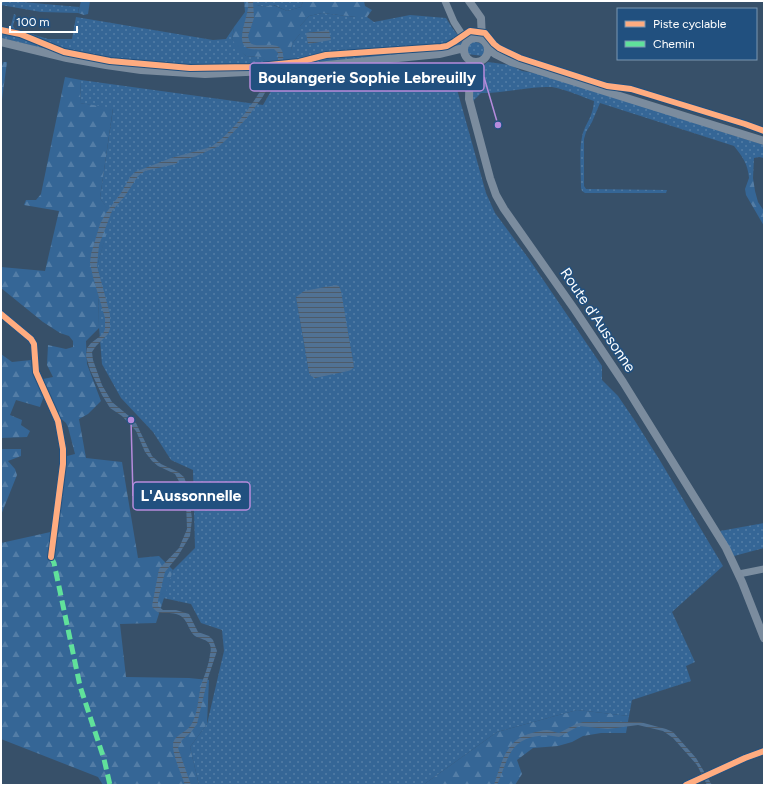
<svg xmlns="http://www.w3.org/2000/svg" width="765" height="786" font-family="Figtree,sans-serif">
<style>
.grass{fill:url(#grass-dots);fill-rule:evenodd}
.forest{fill:url(#forest-firs)}
.water{fill:url(#water-rules)}
.lines{fill:none;stroke-linecap:round;stroke-linejoin:round}
.minor{stroke:#7c8ea0;stroke-width:7}
.major{stroke:#7b8c9e;stroke-width:8}
.quiet{stroke:#60e19b;stroke-width:5;stroke-dasharray:10 5;stroke-linecap:butt}
.cycleway-casing{stroke:#21507f;stroke-width:8}
.cycleway{stroke:#ffac80;stroke-width:6}
.labels{text-anchor:middle;dominant-baseline:central;stroke-width:3;stroke-linejoin:round;paint-order:stroke}
.street-label{font-size:15px;fill:#fff;stroke:#21507f}
.leader{fill:none;stroke:#b68bdc;stroke-width:1.5}
.callout-dot{fill:#b68bdc;stroke:#21507f;stroke-width:1.5}
.callout{fill:#21507f;stroke:#b68bdc;stroke-width:1.5}
.callout-label{font-size:16px;text-anchor:middle;font-weight:bold;fill:#fff}
</style>
<defs>
<pattern id="grass-dots" width="8" height="8" patternUnits="userSpaceOnUse"><rect width="8" height="8" fill="#356696"/><path d="M2 2h.1M6 6h.1" fill="none" stroke="#537da6" stroke-width="1.8" stroke-linecap="round"/></pattern>
<pattern id="forest-firs" width="22" height="20" patternUnits="userSpaceOnUse"><rect width="22" height="20" fill="#356696"/><path d="M5 1l3.5 6h-7zM16 11l3.5 6h-7z" fill="#537da6"/></pattern>
<pattern id="water-rules" width="6" height="5" patternUnits="userSpaceOnUse"><rect width="6" height="5" fill="#517294"/><path d="M0 2.5h6" fill="none" stroke="#4e5b69"/></pattern>
</defs>
<rect width="100%" height="100%" fill="#375069"/>
<!-- grass -->
<path class="grass" d="M1,1H11L79,7L78,13L41,12L1,5Z
M257,1H303L301,7L287,11L274,5L264,7L257,5Z
M322,13L356,17H367L374,22L410,15L446,18L453,29L462,40V44L459,47L443,51H420L403,55L306,63L291,60C291,46 290,45 300,34V26L309,16Z
M14,14L16,15L13,26L15,29L48,39H72L76,17L213,40L226,39L234,27L232,39L246,56L262,57L268,62C223,67 176,68 131,62C106,59 82,53 58,49L54,51L1,38V26L7,28L11,25Z
M473,42C482,41 487,48 483,56L467,54C465,48 468,44 473,42Z
M488,62L510,65L522,71L541,74L764,145V158L759,157L754,158L753,178H749C748,164 742,156 734,146L600,103L592,122L586,132L584,139V186L586,189L667,190L666,193H585L582,191L581,188C581,173 579,150 582,137C585,123 593,118 594,101C583,97 560,87 550,87C527,86 504,94 481,93L472,102C472,86 473,71 488,62Z
M451,68L486,193L495,213L529,259L602,366V380L618,396L635,421L659,459L723,566L672,612L695,662L686,666L691,681L632,700L629,716L577,710L497,732L423,785L367,784L365,785H199L190,747L207,724L224,651L222,630L201,623L191,604L163,598L173,570L195,548L193,470L171,460L153,432L121,398L102,364L99,327L98,263L111,215L100,198L113,109L80,103L81,80L263,105L278,79ZM339,286L354,367L311,376L309,372L296,297Z
M764,523V548L734,556L720,531Z"/>
<!-- forest -->
<path class="forest" d="M81,1H90L88,14L84,15L78,13Z
M244,1H257V5L264,7L273,5L287,11L301,7L303,1H364L365,6L372,10L367,17H356L322,13L309,16L300,26V34C290,45 291,46 291,60L268,62L261,57L246,56L237,47L232,39L234,27L245,12Z
M3,62H7L1,107V70Z
M65,77L81,80L80,103L113,108L100,198L112,215L98,263L99,328L86,341L87,364L101,401L88,414L79,419L86,458L122,462L138,558L159,556L173,570L156,623L120,624L126,677L189,678L209,680L207,724L190,747L199,785H103L98,777L1,739V543L55,531L67,456L75,454L68,427L66,423L59,417L43,379L53,377L47,365L48,345L66,349L73,347V341L69,336L60,333L43,322L1,288V267L45,271L59,211L24,205L26,200H36L41,194Z
M749,178H753L755,191L758,202L764,211V226L746,195L745,189Z
M1,354L12,362L31,360L33,374L44,396L40,407L16,400L10,415L22,420L21,425L30,431L27,437L1,438Z
M1,449H21V456L8,461L15,469L17,475L1,515Z
M577,710L629,716L626,733H601L583,736L572,742L558,746L533,748L517,760L522,774L515,785H423L497,732Z"/>
<!-- water -->
<path class="water" d="M248,1H253L254,18L248,36C249,38 249,43 252,44C262,49 286,36 283,61L262,98L246,119L225,141L219,146L194,157L179,160L176,164L145,171L138,176L125,196L112,211L99,245L97,266L110,314V329L108,334L96,346L92,352L93,360L102,385L112,402L135,421L152,456L161,464L178,472L184,477L188,488L192,519L190,536L178,556L165,572L158,600V606L163,610H176L189,614L198,632L209,636L213,640L217,651L208,678L197,724L191,732L182,740L178,748L191,785H185C182,776 172,754 173,744C174,735 187,732 191,725C198,714 198,698 201,686C204,676 209,665 210,654C211,652 211,647 210,645C208,639 199,639 195,636C187,629 188,617 176,614C165,611 158,617 152,606L159,569L179,548L187,529L186,501L182,487L175,474L158,466L152,461L145,452L136,431L122,416L110,408L102,395L90,370L86,356L87,348L91,343L103,334L105,329V318L93,277L90,263L91,254L100,224L106,213L121,193L130,177L135,172L171,158L211,147C241,125 261,92 278,60V53L274,49C267,49 258,50 251,49C231,46 251,14 248,1Z
M329,30L331,40L308,44L306,33Z
M336,285L339,286L341,291L354,367L351,370L348,371L315,378L311,376L309,372L296,297L304,291Z
M583,722H640L666,729L673,732L696,758L712,785H707L697,765L673,738L663,731L638,725L608,729L579,726L559,737C543,733 520,736 511,752C505,762 502,774 497,785H494C502,762 505,740 532,733C537,732 542,730 547,730C552,730 555,733 559,733L576,724Z"/>
<g class="lines">
<!-- minor -->
<path class="minor" d="M445,1L454,22L467,42
M1,314L31,339L34,344L36,372L58,421L63,449V464L51,557
M739,574L764,569
M686,785L745,758L764,751"/>
<!-- major -->
<path class="major" d="M469,1L481,18L482,39
M464 50a12 12 0 1 1 24 0a12 12 0 1 1-24 0Z
M1,42L67,58L106,65L141,70L205,74L266,71L439,54L464,48
M489,49L495,54L511,62L764,141
M470,61L469,99L490,178L496,195L504,209L575,310L623,382L726,548L742,582L764,638"/>
<!-- quiet -->
<path class="quiet" d="M51,557L54,563L80,686L104,759L110,785"/>
<defs>
<path id="cycleway" d="M1,30L20,34L64,52L110,61L190,68L250,67L299,62L326,55L441,47L447,46L454,42L470,31L485,33L494,44L499,48L520,58L607,86L631,89L745,124L764,131
M1,314L31,339L34,344L36,372L58,421L63,449V464L51,557
M686,785L745,758L764,751"/>
</defs>
<!-- cycleway casing -->
<use href="#cycleway" class="cycleway-casing"/>
<!-- cycleway -->
<use href="#cycleway" class="cycleway"/>
</g>
<g class="labels">
<!-- street labels -->
<g class="street-label">
<text transform="translate(598 320) rotate(56)">Route d'Aussonne</text>
</g>
</g>
<!-- callouts -->
<path class="leader" d="M498 125L484 77M131 420L133 496"/>
<g class="callout-dot">
<circle cx="498" cy="125" r="4"/>
<circle cx="131" cy="420" r="4"/>
</g>
<g class="callout">
<rect x="250" y="63" width="234" height="28" rx="4"/>
<rect x="133" y="482" width="117" height="28" rx="4"/>
</g>
<g class="callout-label">
<text x="367" y="83">Boulangerie Sophie Lebreuilly</text>
<text x="191" y="501">L'Aussonnelle</text>
</g>
<!-- border -->
<rect width="765" height="786" fill="none" stroke="#ffffff" stroke-width="4"/>
<!-- legend -->
<rect x="617" y="8" width="140" height="52" fill="#21507f" stroke="#7a96b2"/>
<rect x="625" y="21" width="20" height="6" fill="#ffac80" stroke="#7a96b2"/>
<text x="653" y="28" font-size="12" fill="#ffffff">Piste cyclable</text>
<rect x="625" y="41" width="20" height="6" fill="#60e19b" stroke="#7a96b2"/>
<text x="653" y="48" font-size="12" fill="#ffffff">Chemin</text>
<!-- scale -->
<path d="M10 26v6h67v-6" fill="none" stroke="#ffffff" stroke-width="2"/>
<text x="16" y="26" font-size="12" fill="#ffffff" stroke="#21507f" stroke-width="3" paint-order="stroke">100 m</text>
</svg>
